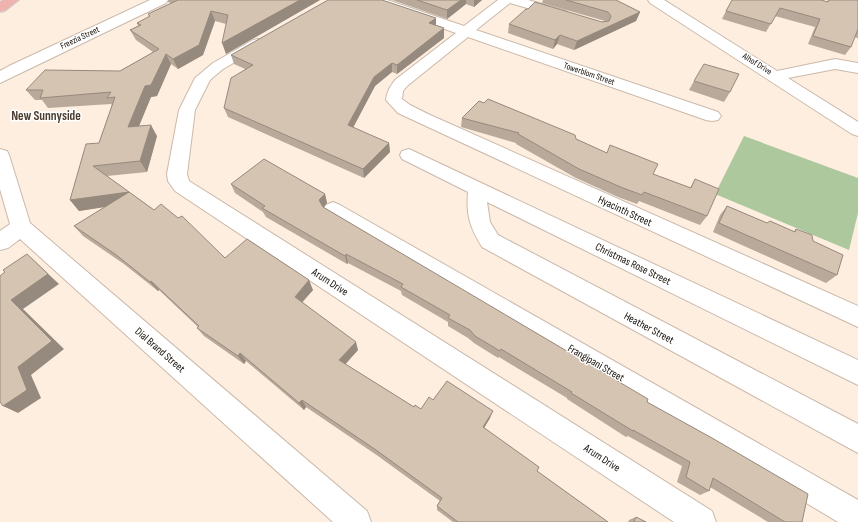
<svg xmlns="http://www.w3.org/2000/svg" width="858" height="522" font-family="'Sofia Sans Condensed',sans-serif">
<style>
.green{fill:#aec89d}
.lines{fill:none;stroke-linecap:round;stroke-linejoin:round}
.minor-casing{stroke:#cbb9a9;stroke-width:2}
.major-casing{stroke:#d5d4d3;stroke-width:2}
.minor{fill:#fff;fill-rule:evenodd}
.major{fill:#efb3af;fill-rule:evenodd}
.wall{fill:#b8a99a}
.shaded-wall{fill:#96897d}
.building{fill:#d6c4b3;stroke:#96897d}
.labels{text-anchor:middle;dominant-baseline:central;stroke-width:3;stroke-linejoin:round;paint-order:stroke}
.far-street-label{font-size:9px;fill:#16100a;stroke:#fff}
.street-label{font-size:11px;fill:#16100a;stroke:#fff}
.far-district-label{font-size:13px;font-weight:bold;fill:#4b3c2f;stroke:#fff}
</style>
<rect width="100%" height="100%" fill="#fdeee0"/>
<!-- green -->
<path class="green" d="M744,136L858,178V213L849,250L715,194Z"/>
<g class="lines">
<defs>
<path id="minor" d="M150,0H168L166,3L0,83V71L9,66Z
M367,0H387L464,26L498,0H528L566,11L568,14L566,17L561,18L510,3L476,30L718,112L721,116L718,120L712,121L706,120L468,37L407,86L403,91L402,99L410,105L428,114L858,306V327L398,113L386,100C387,91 390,87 395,80L456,33L369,3Z
M648,0H664L777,71L835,59L858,63V73L835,69L788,78L858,122V136L852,134L650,3Z
M258,39L263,40L265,43L263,46L223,69L210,80L195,110L187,174L189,181L712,511L716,522H674L175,191L168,181L167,174L179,110L195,78L213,63L253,40Z
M0,149L7,151L9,155L30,223L367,511L371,522H333L20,239L8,248L0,250V231L10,224L0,189Z
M409,149L858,360V385L487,202L490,222L498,235L858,424V453L482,247C470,227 466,216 468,192L402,159L400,155L402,151Z
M333,202L340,205L858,500V522H838L326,215L323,210L326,205Z"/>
<path id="major" d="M3,0H19L5,11L0,12V2Z"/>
</defs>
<!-- minor casing -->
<use href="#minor" class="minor-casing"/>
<!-- major casing -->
<use href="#major" class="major-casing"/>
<!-- minor -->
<use href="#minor" class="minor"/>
<!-- major -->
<use href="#major" class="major"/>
</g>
<!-- wall -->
<path class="wall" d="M168,0H320L226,54V24L215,21L203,55L178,69L171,64L157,96L151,97L139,126L157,136L147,172L107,176L154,210L225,258L313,290L302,302L358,350L345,364L414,407L421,409L433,400L490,418L484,428L537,471L608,522H453L437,510V506L440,501L378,456L306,407L304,410L246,361L244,364L204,336L197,328L198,327L159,290L158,291L124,264L83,236L74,226L105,207L79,211L70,200L99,143L112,105L111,104L48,108L42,100H35L26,90L120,71L153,52L136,40L130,30L138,26L137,23L149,17L148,14L171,3L168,2Z
M392,0H482L474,7L466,4L447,19Z
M543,0H616L640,12L636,21L574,50L557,44L553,49L508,33L509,24L602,22L605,21L542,3Z
M828,0H858V38L854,37L851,47L845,55L808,44L815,27L775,16L766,32L722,19L726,11L827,2Z
M436,18V25L444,28V38L397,74L392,72L375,86L353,128L389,143L390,152L364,178L228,117L224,108L245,69L234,64L231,55Z
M694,81L730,92L724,102L689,90Z
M462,118L576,139L653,174L690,188L695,179L707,216L700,225L639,201L637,204L618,197L576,178L516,144V143L461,127Z
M231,184L325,194L327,203L323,207L647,402L802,522H768L710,487L709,491L700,495L677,482L682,466L628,436L626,437L567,399V398L499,357L498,358L474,343L468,338L448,326V322L402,295L401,291L348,263L347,264L266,217L263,212L235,193Z
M727,206L767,223L793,232L796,229L813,241L837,275L826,283L713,232L720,215Z
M636,517L646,522H628L629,520Z"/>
<!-- shaded-wall -->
<path class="shaded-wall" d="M300,0H320L226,54L222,43Z
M461,0H466V4L447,19V10Z
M474,0H482L474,7Z
M211,11L215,21L203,55L178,69L173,59Z
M640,12L636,21L574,50L577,41Z
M436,18V28L429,23Z
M444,28V38L397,74V65Z
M560,35L557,44L553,49L555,40Z
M166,54L171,64L157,96L151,97L134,138L128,127L145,86Z
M392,63V72L375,86L349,135L348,125L374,77Z
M151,125L157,136L147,172L140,161Z
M389,143L390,152L364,178L363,169Z
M129,192L136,202L79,211L70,200Z
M325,194L327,203L322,209L319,200Z
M27,254L59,284L23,309L64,349L31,375L41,398L18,413L3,406L18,367L11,300Z
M346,254L348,263L347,264L345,256Z
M309,280L313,290L299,306L295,297Z
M151,281L159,290L158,291L150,282Z
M356,342L358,350L342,368L339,360Z
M240,353L246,361L244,364L238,356Z
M302,400L306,407L304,410L299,403Z
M493,411L490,418L481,433L483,427Z"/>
<!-- building -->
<path class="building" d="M178,0H300L222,43L228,15L211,11L199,45L173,59L166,54L151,85L145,86L128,127L151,125L140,161L93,166L154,210L161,204L178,218L182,216L225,258L247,239L309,280L295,297L356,342L339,360L414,407L415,405L421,409L429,397L433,400L447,381L493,411L483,427L539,467L537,471L608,522H458L437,506L442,498L376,450L302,400L299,403L240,353L238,356L197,328L199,326L151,281L150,282L115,254L74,226L129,192L70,200L86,144L99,143L115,97L107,98L111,92L40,98L43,90H26L45,70L120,71L159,49L130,30L141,25L137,23L150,16L148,14Z
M328,0H382L436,18L429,23L444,28L397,65L392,63L374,77L348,125L389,143L363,169L224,108L231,78L253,65L231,55Z
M417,0H461L447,10Z
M566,0H616L640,12L577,41L560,35L555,40L509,24L526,9H528L535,2L602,22L609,21L611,16L608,12Z
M732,0H821L828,2L829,0H858V29L851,47L813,36L820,19L780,8L771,24L726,11Z
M704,64L739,74L730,92L694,81Z
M488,99L575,135L576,139L607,153L610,145L658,164L653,174L691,188L695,179L719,189L707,216L644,192L642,195L623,188L579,169L518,134L519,133L462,118L479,101L484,103Z
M264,159L325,194L319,200L323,207L648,399L647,402L712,438L808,494L802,522H785L713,478L709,491L686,477L690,462L633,430V431L571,393L572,392L501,349L500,351L475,336L470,330L448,318L450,315L401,287L403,284L346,254L345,256L262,208L265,206L231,184Z
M727,206L767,223L770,221L795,232L796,229L812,235L813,241L843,255L837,275L719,223Z
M27,254L48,274L11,300L52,341L18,367L27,390L3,406L0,402V276L5,272L3,270Z
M636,517L646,522H634Z"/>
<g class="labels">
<!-- far-street labels -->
<g class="far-street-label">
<text transform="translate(80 38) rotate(-25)">Freezia Street</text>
<text transform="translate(757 64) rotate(32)">Alhof Drive</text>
<text transform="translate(589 74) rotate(19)">Towerblom Street</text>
</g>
<!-- street labels -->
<g class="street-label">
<text transform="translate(625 211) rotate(25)">Hyacinth Street</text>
<text transform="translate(633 264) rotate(26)">Christmas Rose Street</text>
<text transform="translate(330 282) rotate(33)">Arum Drive</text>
<text transform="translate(649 328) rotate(28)">Heather Street</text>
<text transform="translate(160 350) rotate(41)">Dial Brand Street</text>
<text transform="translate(596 363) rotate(30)">Frangipani Street</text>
<text transform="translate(602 458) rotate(33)">Arum Drive</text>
</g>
<!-- far-district labels -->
<g class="far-district-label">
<text x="46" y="116">New Sunnyside</text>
</g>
</g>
</svg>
